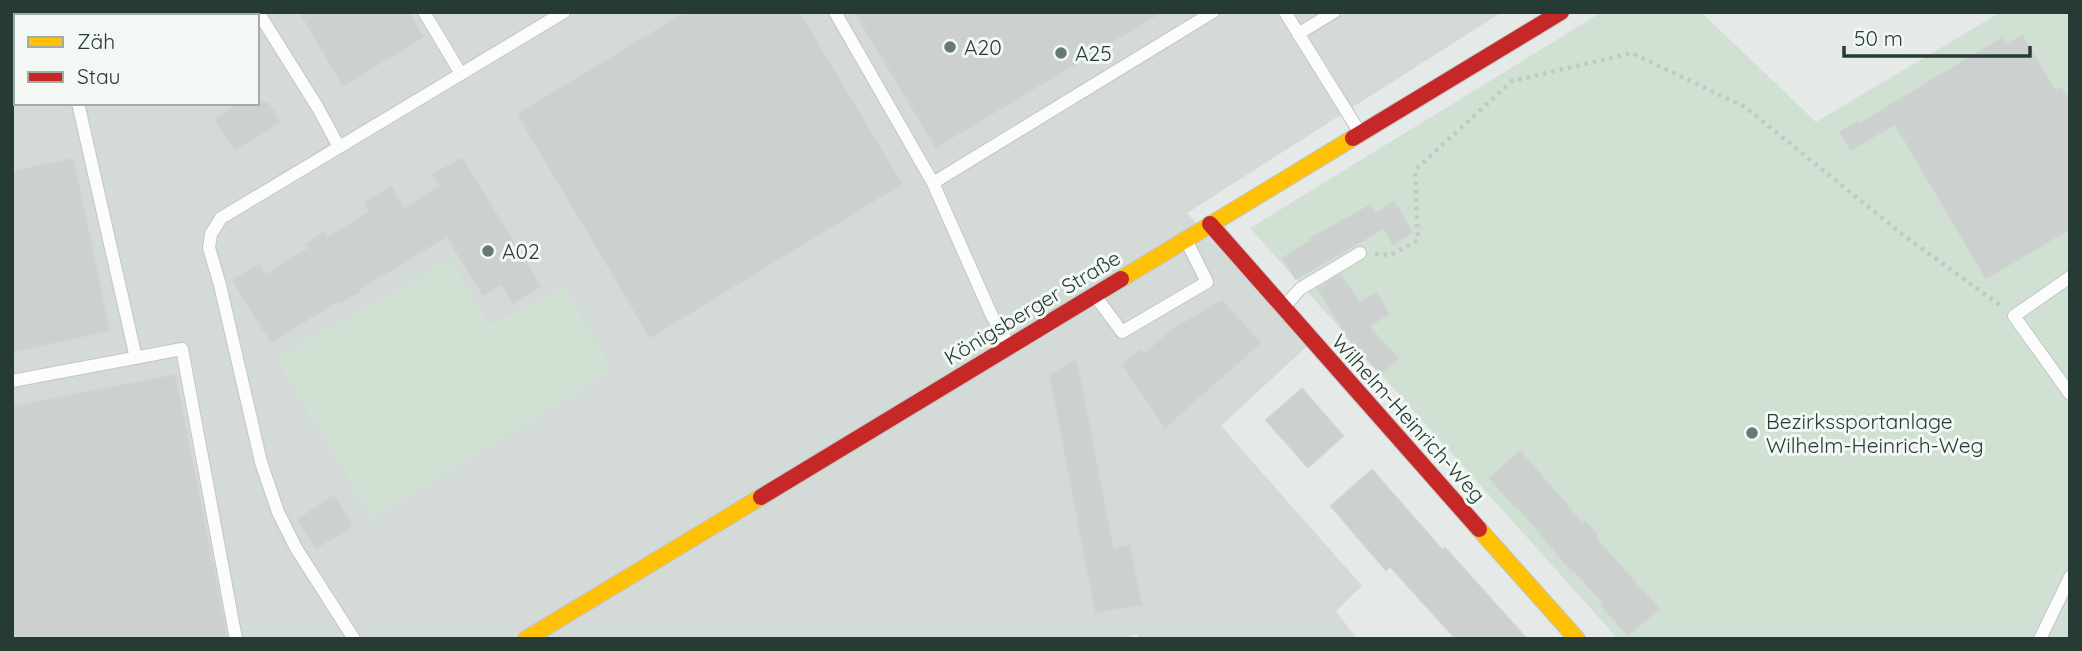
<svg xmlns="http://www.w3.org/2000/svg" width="2082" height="651" font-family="Quicksand,sans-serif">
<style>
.built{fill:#d4dad7;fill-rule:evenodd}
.green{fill:#d0e1d4}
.building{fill:#ccd1cf;stroke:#ced2d0;stroke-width:2}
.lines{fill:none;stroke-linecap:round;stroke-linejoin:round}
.lane-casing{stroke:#c2c6c4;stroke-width:14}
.slow-casing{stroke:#c1c7c4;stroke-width:18}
.jam-casing{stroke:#c1c7c4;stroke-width:18}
.path{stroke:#c2c9c5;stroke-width:4.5;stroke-dasharray:3.5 5;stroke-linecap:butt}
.lane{stroke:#fbfcfb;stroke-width:12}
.slow{stroke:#ffc107;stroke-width:16}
.jam{stroke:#c62828;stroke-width:16}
.poi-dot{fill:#687872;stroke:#f3f8f5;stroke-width:2.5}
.labels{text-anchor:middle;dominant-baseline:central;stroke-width:6;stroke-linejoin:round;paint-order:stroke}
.poi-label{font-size:21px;fill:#253b33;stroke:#f3f8f5;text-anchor:start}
.street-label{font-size:21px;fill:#253b33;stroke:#f3f8f5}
</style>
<rect width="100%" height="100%" fill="#e5e9e7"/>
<!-- built -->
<path class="built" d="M12,12H1502L1187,213L1307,346L1221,426L1362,586L1336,611L1357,639H1138L1137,634L1120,639H12ZM16,16H257V103H16Z"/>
<!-- green -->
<path class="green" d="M1602,12H1701L1816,122L2001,12H2070V639H1618L1250,228Z
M451,260L489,326L563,286L612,370L373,518L276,359Z"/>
<!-- building -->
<path class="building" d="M300,12H408L423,37L343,85Z
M687,12H799L901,184L650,337L518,114Z
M855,12H1161L936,147Z
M2022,36L2055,91L2061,88L2070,102V229L1986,278L1895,124L1851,150L1840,132L1857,122L1859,124L2002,38L2007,44Z
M240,103H268L280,122L235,150L215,119Z
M462,158L540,286L513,303L502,284L483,295L447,236L359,289L360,291L349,297L340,303L339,300L271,342L233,280L259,265L265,275L309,248L306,244L324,233L327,238L370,212L365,203L391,187L404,209L440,186L433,175Z
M73,159L109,330L12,352V172Z
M1394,202L1412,233L1393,244L1384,228L1296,279L1283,258L1311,241L1310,239L1370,205L1375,214Z
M1340,275L1360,303L1376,293L1389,314L1368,326L1398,358L1381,374L1348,338L1318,288Z
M1222,301L1260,343L1165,427L1123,365L1140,350L1145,354L1170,331Z
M1076,360L1113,550L1129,546L1141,604L1096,612L1050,375Z
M175,375L227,639H12V407Z
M1302,389L1343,436L1308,467L1266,420Z
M1520,451L1582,523L1585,521L1597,535L1595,538L1659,609L1628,635L1602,606L1604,604L1573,569L1572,571L1518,507L1516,508L1490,478Z
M1372,470L1442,550L1445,548L1527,639H1456L1390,566L1386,570L1331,506Z
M334,496L352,526L316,548L298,519Z"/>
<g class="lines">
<defs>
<path id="lane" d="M57,12L58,16
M258,12L318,108L339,147
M424,12L461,74
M835,12L933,183L992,316L1009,345
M1285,12L1360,133
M33,16L43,12
M12,23L16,22
M1298,34L1334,12
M78,103L136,358
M933,183L1213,12
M2070,277L2014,316L2070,394
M1096,297L1122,332L1207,282L1187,242
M1284,307L1300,289L1360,253
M12,381L182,349L236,639
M354,639L296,548L278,512L261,462L220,285L209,248L211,234L221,218L236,209L564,12
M2040,639L2070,577"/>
<path id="slow" d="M1121,279L1353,138
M1479,529L1577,639
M526,639L761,497"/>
<path id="jam" d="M1353,138L1561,12
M1210,224L1479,529
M761,497L1121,279"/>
</defs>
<!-- lane casing -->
<use href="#lane" class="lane-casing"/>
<!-- slow casing -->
<use href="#slow" class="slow-casing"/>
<!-- jam casing -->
<use href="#jam" class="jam-casing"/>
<!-- path -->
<path class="path" d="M1375,254L1391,255L1418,240L1415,170L1512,81L1632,53L1745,107L1902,234L2001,306"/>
<!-- lane -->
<use href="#lane" class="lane"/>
<!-- slow -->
<use href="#slow" class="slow"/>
<!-- jam -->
<use href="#jam" class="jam"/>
</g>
<!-- markers -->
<g class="poi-dot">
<circle cx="950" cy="47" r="7"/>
<circle cx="1061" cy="53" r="7"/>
<circle cx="488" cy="251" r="7"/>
<circle cx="1752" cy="433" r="7"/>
</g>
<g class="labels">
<!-- poi labels -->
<g class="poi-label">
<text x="964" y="47">A20</text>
<text x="1075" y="53">A25</text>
<text x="502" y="251">A02</text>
<text x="1766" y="421">Bezirkssportanlage<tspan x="1766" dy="24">Wilhelm-Heinrich-Weg</tspan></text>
</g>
<!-- street labels -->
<g class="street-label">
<text transform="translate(1032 307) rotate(-31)">Königsberger Straße</text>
<text transform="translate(1409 418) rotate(48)">Wilhelm-Heinrich-Weg</text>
</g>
</g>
<!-- border -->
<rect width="2082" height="651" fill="none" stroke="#253b33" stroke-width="28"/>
<!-- legend -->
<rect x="14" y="14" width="245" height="91" fill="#f3f8f5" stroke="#a1aca7" stroke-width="2"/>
<rect x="28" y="37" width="35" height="10" fill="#ffc107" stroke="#a1aca7" stroke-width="2"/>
<text x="77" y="49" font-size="21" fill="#253b33">Zäh</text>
<rect x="28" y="72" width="35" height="10" fill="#c62828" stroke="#a1aca7" stroke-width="2"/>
<text x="77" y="84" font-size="21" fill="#253b33">Stau</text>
<!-- scale -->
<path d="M1844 46v10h186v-10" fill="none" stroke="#253b33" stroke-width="3.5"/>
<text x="1854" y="46" font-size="21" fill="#253b33" stroke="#f3f8f5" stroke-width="5" paint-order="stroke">50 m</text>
</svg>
